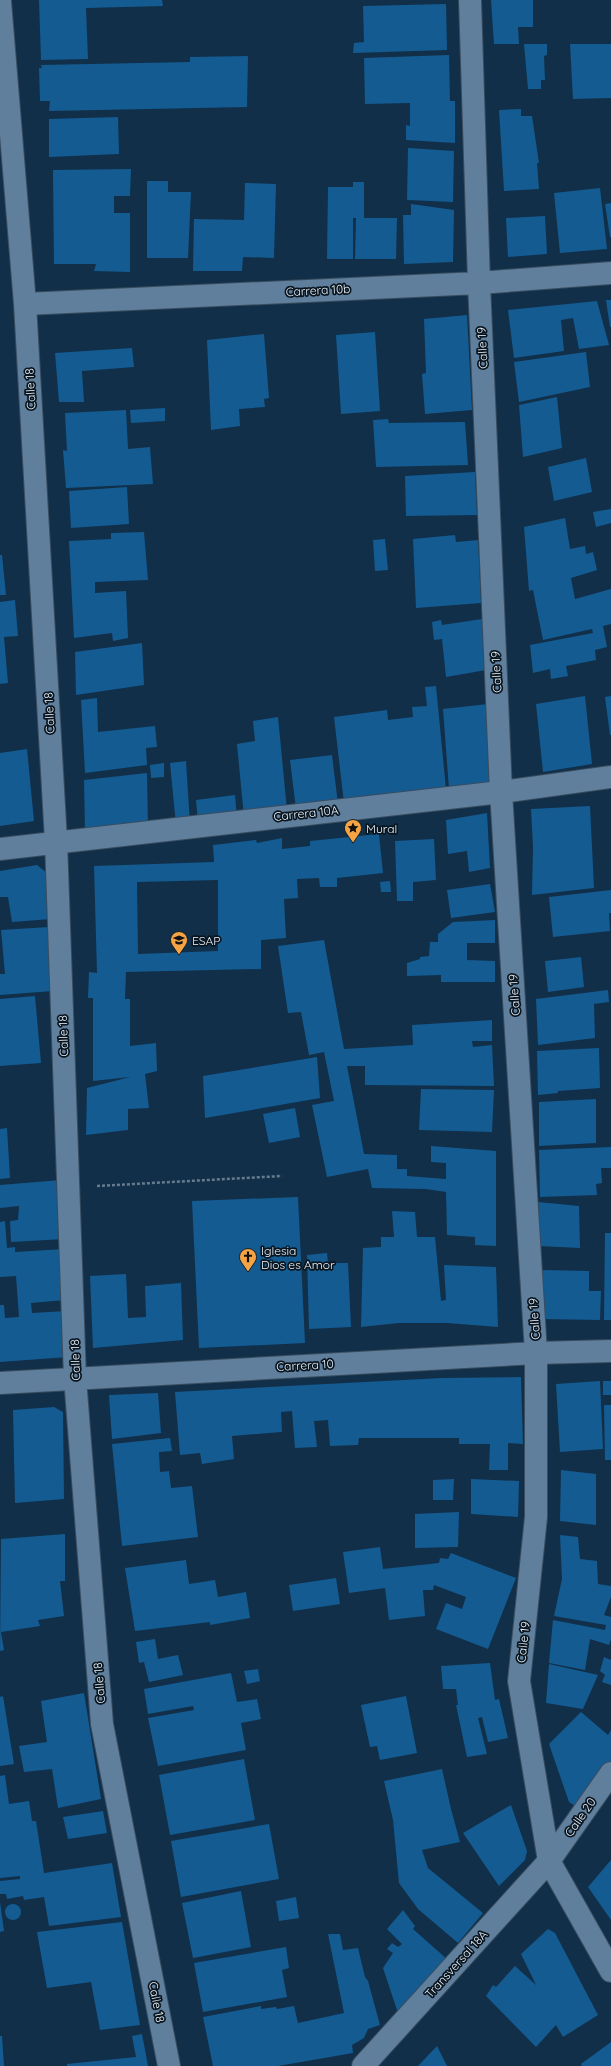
<svg xmlns="http://www.w3.org/2000/svg" width="611" height="2066" font-family="Quicksand,sans-serif">
<style>
.building{fill:#145b92;fill-rule:evenodd}
.lines{fill:none;stroke-linecap:round;stroke-linejoin:round}
.minor-casing{stroke:#394c5f;stroke-width:24}
.path{stroke:#667b8d;stroke-width:2.5;stroke-dasharray:3 2;stroke-linecap:butt}
.minor{stroke:#5f7f9c;stroke-width:22}
.labels{text-anchor:middle;dominant-baseline:central;stroke-width:3.5;stroke-linejoin:round;paint-order:stroke}
.street-label{font-size:12px;fill:#eef5fc;stroke:#091621}
.poi-label{font-size:12px;fill:#eef5fc;stroke:#091621;text-anchor:start}
</style>
<rect width="100%" height="100%" fill="#112f48"/>
<!-- building -->
<path class="building" d="M39,0H162L163,6L86,8L88,59L41,60Z
M491,0H533V27H518L519,44H494Z
M446,4L447,50L353,53L354,43L364,42L363,6Z
M524,44H547V55L544,56L545,80H541V89H528Z
M570,44H611V98L573,99Z
M449,55L450,101H455V143L406,140V125L410,126V103L365,104L364,58Z
M248,56L247,107L49,111L50,101H40L39,68H42L41,65L190,62V57Z
M521,109V116H532L539,163H537L539,189L504,191L499,110Z
M118,117L119,154L49,157V119Z
M408,148L454,151L453,202L407,200Z
M131,169L130,196H114V213H130V272L94,271L96,264H54L53,170Z
M147,181H168V192H191L188,258H147Z
M353,182H364V218H397L396,259H355L356,218H353V259H327L328,187H353Z
M245,183L276,184L274,258L243,257L242,271H193L194,219L244,220Z
M600,188L607,249L560,253L554,193Z
M611,203V237H610L605,204Z
M411,204L454,210L453,262L404,264L403,215H411Z
M545,216L547,254L508,257L506,218Z
M606,300H611V327H610Z
M597,301L609,345L579,349L573,318L561,320L564,351L514,358L508,310Z
M467,315L472,410L425,414L422,374L426,373L424,319Z
M375,332L380,411L341,414L336,335Z
M264,334L269,398L264,399L265,407L239,409L240,426L211,430L207,340Z
M132,348L134,367L82,371L84,402H59L55,353Z
M586,352L590,387L519,402L514,362Z
M557,397L562,448L523,457L519,405Z
M165,408V421L131,423L130,410Z
M126,410L128,449L150,447L153,484L66,488L63,450L67,451L65,413Z
M388,419L389,423L465,422L468,465L376,467L373,420Z
M586,458L592,492L554,501L548,467Z
M475,472L477,515L406,516L405,476Z
M127,487L129,524L71,528L69,491Z
M611,509V523L596,527L593,512Z
M565,518L570,549L585,546L586,554L593,552L597,570L571,578L575,599L611,589V624L603,626L607,647L595,650L596,660L566,666L568,676L551,679L550,669L533,673L530,645L593,633L592,629L543,640L533,590L529,591L524,527Z
M144,532L148,580L95,582V593L126,591L128,638L113,641L112,633L74,638L69,541L111,539V533Z
M455,535L456,542L478,540L481,603L416,608L413,539Z
M385,539L388,570L375,571L373,540Z
M0,555H2L6,595H0Z
M15,600L18,636L4,637L8,683L0,684V602Z
M482,619L486,670L446,677L442,639L434,640L432,622L441,620L442,625Z
M142,643L144,685L76,695L75,652Z
M436,686L446,789L344,803L334,717L387,710L388,720L413,717L412,707L427,706L425,687Z
M585,696L592,764L543,772L536,704Z
M611,696V735H610L605,697Z
M97,698L98,732L155,726L157,747L146,748L147,765L85,773L81,700Z
M488,704L492,784L449,789L443,709Z
M278,717L287,810L244,817L237,744L255,741L253,721Z
M27,749L34,821L0,826V753Z
M332,755L338,804L296,809L290,760Z
M186,761L190,824L176,825L170,763Z
M164,763V777L151,778L150,765Z
M147,773L148,829L85,831L84,780Z
M235,795L237,818L198,822L196,800Z
M590,806L594,888L532,895L533,847L531,809Z
M487,813L490,868L469,872L467,851L448,854L446,820Z
M379,834L383,873L337,878V887H320L319,878L297,879L298,898L284,899L286,938L261,940V969L126,972L125,999H130V1046L156,1043L157,1071L145,1074L149,1108L128,1109V1130L86,1135L87,1088L130,1077L93,1081V998H88L89,972L97,973L94,866L214,862L213,845L256,840L257,843L282,838V849L310,846V841ZM218,880V951L138,954L137,882Z
M434,839L436,880L413,882V901H397L395,841Z
M37,865L47,873L51,919L12,922L8,897H0V871Z
M390,881L391,892H381L380,882Z
M490,884L495,912L451,918L447,890Z
M611,890V913H609L610,931L553,937L549,897Z
M495,920V943H467V960L495,961V982H441V975L407,976V963L420,959V957L429,956L430,942H438V934L453,922Z
M49,927L53,991L0,995V974H5L1,930Z
M324,940L344,1049L413,1045L412,1025L492,1020V1041H472L473,1047L492,1045L494,1086L365,1085V1066H347L364,1154L397,1155V1169H407V1176L446,1179V1163L431,1162V1146L496,1151V1246L475,1245V1237L447,1235L446,1192L426,1189L372,1188L368,1169L327,1177L312,1105L334,1101L324,1052L309,1055L301,1012L288,1013L278,946Z
M581,957L584,987L548,992L545,961Z
M608,990L609,1002L594,1004L595,1038L538,1045L536,999Z
M35,996L41,1063L0,1066V999Z
M599,1048L600,1088L558,1091V1093L538,1095L537,1051Z
M317,1057L320,1098L205,1118L203,1076Z
M421,1089L494,1090L492,1132L419,1130Z
M596,1099V1143L539,1146V1102Z
M295,1108L300,1137L269,1143L263,1114Z
M7,1128L10,1178L0,1179V1129Z
M611,1147V1168H601L602,1183L596,1184L597,1195L540,1197L539,1150Z
M61,1180L64,1239L11,1242L10,1221L18,1220L19,1206L0,1208V1185Z
M298,1197L305,1343L199,1348L192,1201Z
M538,1202L579,1206L580,1248L539,1246Z
M392,1211L415,1212L417,1237H435L441,1301L446,1300L444,1265L496,1267L498,1327L447,1323H399L361,1327L363,1248L381,1247V1237H394Z
M5,1221L7,1248L15,1247V1252L64,1249L65,1300L31,1303L32,1313L66,1311L68,1357L0,1362V1305H4L5,1318L19,1317L16,1276L0,1277V1222Z
M605,1233H611V1320H604Z
M327,1253L328,1263H348L351,1327L309,1329L307,1255Z
M542,1270L589,1271V1291H601L600,1320L541,1319Z
M126,1274L128,1318L146,1317L145,1286L181,1283L183,1340L93,1348L90,1276Z
M521,1377L523,1444L508,1443V1470H489L490,1444H459V1438H359L358,1445L330,1446L328,1420L314,1421L317,1447L295,1448L292,1411L281,1412L282,1432L232,1436L234,1459L202,1464L200,1453L180,1455L175,1392L442,1378Z
M600,1381L603,1449L560,1452L556,1384Z
M603,1381H611V1395H603Z
M158,1393L161,1433L112,1439L109,1395Z
M604,1405H611V1460H605Z
M54,1407L63,1412L64,1499L15,1503L13,1410Z
M170,1438L172,1451L159,1452L160,1472L169,1471L171,1488L192,1486L198,1537L122,1546L112,1444Z
M561,1470L596,1474V1525L560,1521Z
M454,1479L453,1500H433V1480Z
M471,1479L519,1481L518,1517L471,1514Z
M459,1512L458,1547L415,1548V1514Z
M65,1534V1581H60L64,1616L38,1620L40,1626L1,1632L4,1650L0,1651L1,1539Z
M560,1535L578,1537L580,1559L597,1561L598,1584L611,1586V1597L604,1615L611,1617V1639L609,1645L590,1639L585,1670L549,1663L553,1620L605,1630L606,1625L554,1616L562,1579Z
M380,1547L383,1569L439,1563L440,1558L448,1559L451,1553L516,1578L488,1649L436,1629L446,1603L462,1609L466,1597L434,1585L433,1590H423L425,1616L389,1620L385,1588L349,1593L343,1552Z
M186,1560L189,1584L215,1580L218,1597L246,1592L250,1618L210,1625V1622L135,1631L125,1568Z
M336,1578L340,1604L293,1611L289,1585Z
M155,1639L158,1659L178,1655L183,1675L149,1682L144,1662L139,1663L136,1642Z
M604,1657L611,1660V1685L602,1682L605,1675L600,1671Z
M490,1663L495,1700L499,1699L508,1738L488,1742L482,1717L478,1718L487,1754L467,1757L456,1705H458L456,1689H443L441,1666Z
M549,1664L598,1675L583,1709L546,1703Z
M258,1669L260,1681L247,1684L244,1671Z
M231,1673L237,1702L257,1699L261,1719L241,1723L246,1750L158,1766L148,1718L194,1710L193,1706L148,1714L144,1689Z
M84,1693L101,1799L58,1808L52,1769L24,1772L19,1746L47,1742L41,1701Z
M3,1696L14,1764L0,1766V1697Z
M406,1696L417,1753L380,1760L377,1746L370,1747L361,1705Z
M581,1712L608,1735L611,1730V1764L575,1806L569,1802L549,1744Z
M244,1759L255,1820L170,1835L159,1775Z
M442,1769L451,1809L460,1842L422,1850L428,1868L483,1913L458,1943L418,1909L399,1883L393,1820L384,1781Z
M5,1775L9,1804L29,1801L32,1821H36L44,1873L112,1863L121,1917L49,1926L44,1897L24,1900L23,1896L7,1899L6,1894H0V1881L20,1879V1876L0,1878V1776Z
M511,1805L527,1851L525,1860L499,1886L463,1833Z
M103,1811L107,1833L68,1839L63,1817Z
M269,1824L279,1879L181,1897L171,1841Z
M611,1860V1920L588,1887Z
M241,1891L251,1947L193,1958L182,1903Z
M296,1897L299,1918L279,1921L276,1901Z
M0,1902L4,1931L0,1932Z
M5 1912a8 8 0 1 1 16 0a8 8 0 1 1-16 0Z
M403,1910L415,1926L413,1929L448,1960L399,2016L383,1968L393,1953L387,1949L392,1943L398,1947L402,1944L387,1929Z
M122,1922L140,2025L100,2030L91,1982L47,1988L37,1932Z
M548,1929L555,1933L598,2015L563,2037L556,2025L536,2047L486,1996L493,1985L496,1987L515,1966L536,1985L521,1954Z
M328,1934H340L343,1950L358,1948L365,1977L368,1981L380,2025L368,2029L364,2038L352,2045L353,2053L278,2066H213L203,2017L261,2006V2009L276,2007L277,2009L294,2006L298,2023L344,2013Z
M286,1947L289,1968L282,1970L287,1997L203,2012L194,1963Z
M142,2034L148,2066H67V2064L136,2057L132,2036Z
M0,2036H2L4,2066H0Z
M611,2042V2066H582L581,2064Z
M437,2046L447,2066H418Z"/>
<g class="lines">
<defs>
<path id="minor" d="M470,0L479,283L501,792L536,1353V1517L519,1681L549,1861L611,1971
M0,1L25,304L56,841L75,1378L102,1724L169,2066
M25,304L479,283L611,273
M0,849L501,792L611,777
M0,1383L536,1353L611,1351
M363,2066L549,1861L611,1773"/>
</defs>
<!-- minor casing -->
<use href="#minor" class="minor-casing"/>
<!-- path -->
<path class="path" d="M97,1186L282,1176"/>
<!-- minor -->
<use href="#minor" class="minor"/>
</g>
<!-- icons -->
<defs>
<symbol id="sight-pin" viewBox="-11 -11 22 30"><path d="M0 17L-7.5 6A9.5 9.5 0 1 1 7.5 6Z" fill="#f4a444" stroke="#091621"/><path d="M0-6L1.8-2.2L6-1.7L2.9 1.2L3.7 5.4L0 3.3L-3.7 5.4L-2.9 1.2L-6-1.7L-1.8-2.2Z" fill="#111"/></symbol>
<symbol id="university-pin" viewBox="-11 -11 22 30"><path d="M0 17L-7.5 6A9.5 9.5 0 1 1 7.5 6Z" fill="#f4a444" stroke="#091621"/><path d="M0-5L7-2L0 1L-7-2ZM-4 1L0 2.5L4 1V4Q0 6-4 4Z" fill="#111"/></symbol>
<symbol id="church-pin" viewBox="-11 -11 22 30"><path d="M0 17L-7.5 6A9.5 9.5 0 1 1 7.5 6Z" fill="#f4a444" stroke="#091621"/><path d="M-1.2-6h2.4v3.5h3.3v2.4h-3.3V6h-2.4V-.1h-3.3v-2.4h3.3Z" fill="#111"/></symbol>
</defs>
<g fill-rule="evenodd">
<use href="#sight-pin" x="343" y="818" width="20" height="27"/>
<use href="#university-pin" x="169" y="930" width="20" height="27"/>
<use href="#church-pin" x="238" y="1247" width="20" height="27"/>
</g>
<g class="labels">
<!-- street labels -->
<g class="street-label">
<text transform="translate(318 290) rotate(-3)">Carrera 10b</text>
<text transform="translate(482 348) rotate(-93)">Calle 19</text>
<text transform="translate(30 389) rotate(-93)">Calle 18</text>
<text transform="translate(496 672) rotate(-93)">Calle 19</text>
<text transform="translate(49 713) rotate(-93)">Calle 18</text>
<text transform="translate(306 813) rotate(-6)">Carrera 10A</text>
<text transform="translate(514 995) rotate(-94)">Calle 19</text>
<text transform="translate(63 1036) rotate(-92)">Calle 18</text>
<text transform="translate(534 1319) rotate(-94)">Calle 19</text>
<text transform="translate(75 1360) rotate(-92)">Calle 18</text>
<text transform="translate(305 1365) rotate(-3)">Carrera 10</text>
<text transform="translate(523 1642) rotate(-84)">Calle 19</text>
<text transform="translate(99 1683) rotate(-95)">Calle 18</text>
<text transform="translate(580 1817) rotate(-55)">Calle 20</text>
<text transform="translate(456 1964) rotate(-48)">Transversal 18A</text>
<text transform="translate(157 2002) rotate(79)">Calle 18</text>
</g>
<!-- poi labels -->
<g class="poi-label">
<text x="366" y="828">Mural</text>
<text x="192" y="940">ESAP</text>
<text x="261" y="1250">Iglesia<tspan x="261" dy="14">Dios es Amor</tspan></text>
</g>
</g>
</svg>
